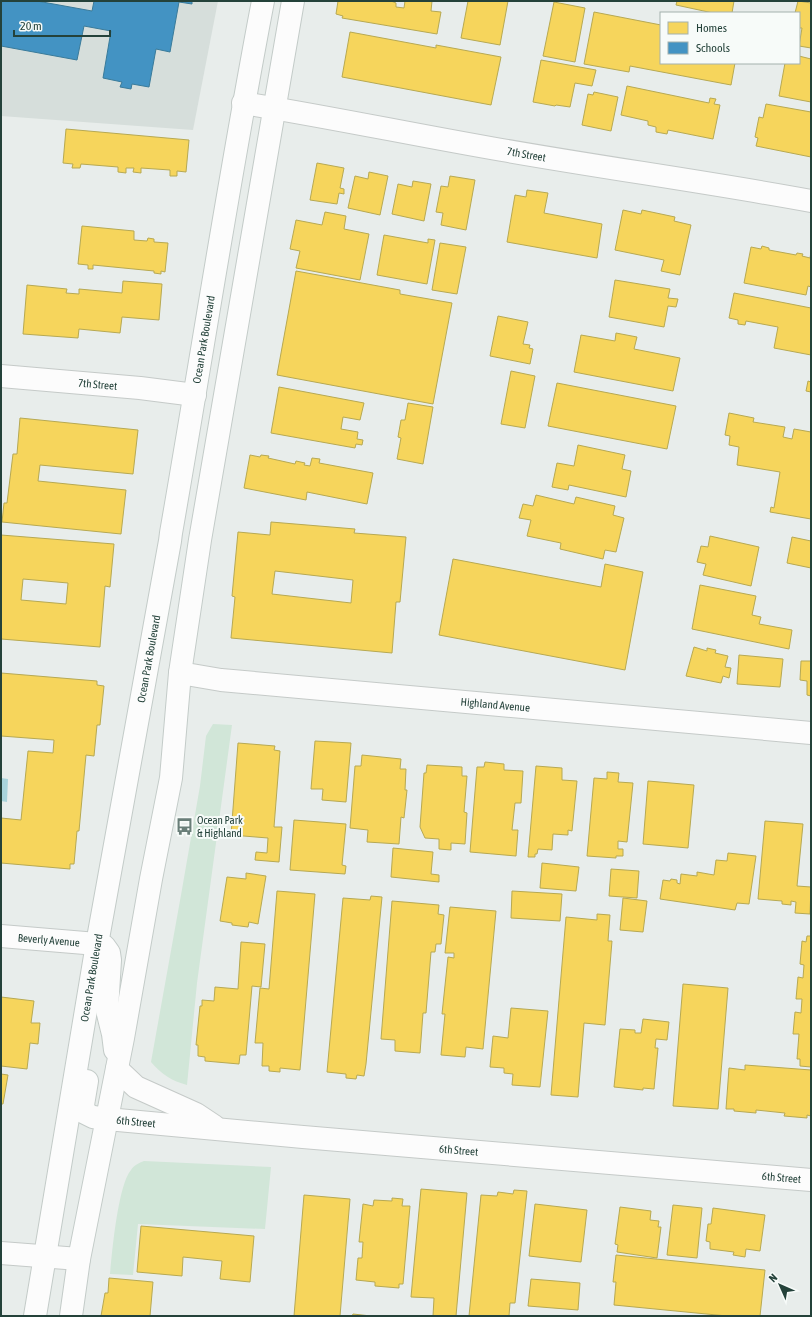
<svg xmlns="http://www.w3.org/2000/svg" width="812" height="1317" font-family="'Asap Condensed',sans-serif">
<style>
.built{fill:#d6dedb}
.green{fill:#d1e6d8}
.water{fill:#a9d4db}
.homes{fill:#f6d55c;stroke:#b7a952;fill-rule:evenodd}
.schools{fill:#4393c3;stroke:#3a7b9a}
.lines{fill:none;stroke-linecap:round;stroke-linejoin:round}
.street-casing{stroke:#c5cac8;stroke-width:24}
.secondary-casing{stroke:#c3cbc8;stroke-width:24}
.street{stroke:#fcfcfc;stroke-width:22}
.secondary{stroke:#fcfcfc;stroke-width:22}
.labels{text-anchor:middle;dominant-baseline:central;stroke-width:4;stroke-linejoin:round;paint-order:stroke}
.street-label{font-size:11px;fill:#24423a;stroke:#f7fbf9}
.poi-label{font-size:11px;fill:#24423a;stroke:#f7fbf9;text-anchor:start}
</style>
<rect width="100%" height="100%" fill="#e8edeb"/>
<!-- built -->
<path class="built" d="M1,1H218L193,130L1,116Z"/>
<!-- green -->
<path class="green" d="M213,724L232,725L197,983L187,1085C172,1081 161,1074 151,1062L181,895L200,786L206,736Z
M144,1161L271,1167L265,1229L138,1224L133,1275L110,1274C112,1252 118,1185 131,1170C134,1165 139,1163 144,1161Z"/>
<!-- water -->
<path class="water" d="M1,778L8,779L7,802L1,801Z"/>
<!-- homes -->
<path class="homes" d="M338,1H391L396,3V7L404,8L405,1H432L431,11L441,12L437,34L342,18L343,16L336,14Z
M468,1H508L500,45L461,38Z
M677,1H734L732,13H713L676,5Z
M798,1L811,3V48L799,46L802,28H799V13H795Z
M554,2L585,8L575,62L543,56Z
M594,12L661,25V63H735L731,85L630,66L629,72L584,64Z
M350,32L436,48V45L501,57L491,105L342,77Z
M799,56L811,59V102L779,96L785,63H799Z
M541,60L596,70L592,86L575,83L570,107L556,105L555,106L533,102Z
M627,86L709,103L710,98L716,99L714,104L720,105L713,139L668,130L667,134L656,132V127L648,125V121L621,115Z
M594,92L618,97L611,131L582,125L588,94L593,95Z
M766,104L811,112V157L756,146L758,138L755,137L759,117L763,118Z
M66,129L189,140L186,172L177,171V176H170V170L141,168V173L133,172L134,168H126V173L118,172V167L81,164L80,168H72L73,164L63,163Z
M317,163L344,168L340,188L344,189V194L339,193L337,204L310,200Z
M369,172L388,176L380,215L348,208L355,176L368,179Z
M450,176L475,180L466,230L441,225L443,213L436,212L441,186L448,187Z
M413,181L431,184L424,221L392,214L398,184L412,187Z
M527,190L548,193L544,213L602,224L597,258L507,242L515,195L526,197Z
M623,210L641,214L642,210L675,217L674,221L691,225L680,275L661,271L664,260L615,250Z
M325,212L346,216L344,229L369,234L360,280L296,268L300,251L290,249L296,220L322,225Z
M82,226L134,231V240L147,241L148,238L154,239V242L168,243L165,272L161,271V274L154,273V271L93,265V269H88V265L78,264Z
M384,235L428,243V239L435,240L427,284L377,275Z
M440,243L466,247L457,294L432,290Z
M762,246L769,248V250L796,255L797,253L803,254L802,256L810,258L811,252V287L808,286L806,295L744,283L751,247L761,249Z
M296,271L400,290V294L452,303L433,404L277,375Z
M615,280L670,289L668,298L678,299L676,307L668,306L664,327L609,317Z
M123,281L162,284L159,320L122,317L120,333L79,329L78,338L23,334L27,285L67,289L66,293L79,294V289L122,293Z
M734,293L811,308V355L774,348L778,327L746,321L745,325L738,324V320L729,318Z
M498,316L528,322L523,344L530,345L529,348L533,349L530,364L490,356Z
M616,333L637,337L634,349L680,358L673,391L574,372L581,335L615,341Z
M511,371L535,376L525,428L501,424Z
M808,381L811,382V392L806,391Z
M557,383L676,406L667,449L548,426Z
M279,387L364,403L360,420L343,417L341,429L358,432L357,439L363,440L362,445L356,444L355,448L271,433Z
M408,403L433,407L423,464L397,459L401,438L398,437L401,420H405Z
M729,413L754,418L753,422L785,427L783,437L792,439L794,429L811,432V519L770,512L771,507L774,508L780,472L737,465L739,447L729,445L730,436L725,435Z
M20,418L138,430L133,474L40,465L38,481L126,490L121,534L2,522L4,503H7L13,454H17Z
M578,445L625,455L622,469L631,471L626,497L569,485L568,490L552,487L557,463L574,466Z
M250,455L260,457L261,455L269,456L268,458L295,464L296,461L305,463L304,465L310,466L312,458L320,459L319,463L373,473L367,504L307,492L306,500L244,488Z
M536,495L574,504L576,497L615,506L613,515L624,518L616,552L605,550L603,559L560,549L561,543L527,536L531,520L519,518L523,504L533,506Z
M271,522L355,529L354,533L406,537L400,602H396L392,653L231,638L235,597L232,596L238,532L270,535ZM275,571L353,580L351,603L272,594Z
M1,535L114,544L110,587L105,586L100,647L1,639ZM23,579L68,583L66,604L21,600Z
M710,536L759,547L751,586L703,575L706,564L697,562L701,546L708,547Z
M792,537L811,541V568L787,563Z
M453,559L601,587L605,564L643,572L625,670L439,635Z
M700,585L756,596L752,615L761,617L759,624L792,630L789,649L692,629Z
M694,647L707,651V648L716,650L715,653L728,656L725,667L731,668L729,678L723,676L721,683L686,676Z
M739,655L783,659L780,687L737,684Z
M801,661H811V696L807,695V681L800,680Z
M1,673L97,681V685L104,686L100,725H97L94,756L86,755L79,831H77L74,864H70V869L1,863V818L21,820L28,751L53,753L54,740L1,736Z
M315,741L351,743L346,802L322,800L323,789H311Z
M238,743L275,746L274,750L280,751L274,827H282L279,862L255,860L256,852L267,853L268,838L231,835Z
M362,755L401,759L400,769H406L405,790H407L404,818L401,817L399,844L367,842L368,830L350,828L355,766H361Z
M485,762L504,764V770L523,771L521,803H515L512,830H518L516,856L470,852L477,767H484Z
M427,765L462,767V776H467L464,812L467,813L465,844L451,843V850L439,849V839L425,838L420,827L424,773H426Z
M536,766L562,768V780L577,781L572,831L568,830V835L553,834L552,850L538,849L537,854H535V857H528Z
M607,772L619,773L618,782L633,783L627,842L618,841V849H623V856H616V858L587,856L594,778L607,779Z
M648,781L694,785L688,848L643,844Z
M294,820L346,824L342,865L346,866L345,874L290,870Z
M765,821L803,824L797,886L811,887L810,914L795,913L796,902L791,901V905L782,904V901L758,899Z
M393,848L433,852L431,874L439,875V882L391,877Z
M728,853L756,856L749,904L737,903L735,910L660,899L663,880L670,881L671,879L677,880V883L680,884L681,874L697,876V872L714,875L716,860L727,861Z
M542,863L579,867L576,891L540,888Z
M611,869L639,871L637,898L609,896Z
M246,873L266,876L258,924L249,922L248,927L232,925V923L220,921L227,877L246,879Z
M277,891L315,894L300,1070L280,1068V1072L269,1071V1066H262L263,1043H255L260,988L269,989Z
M512,891L562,894L560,921L511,918Z
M371,896L382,897L366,1064L364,1076L357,1075L356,1079L346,1078V1074L327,1072L343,898L370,900Z
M623,898L647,901L643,932L620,930Z
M392,901L439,905L438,914L444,915L441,944H436L435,952H431L426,1013H423L420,1053L395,1051V1040L381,1039Z
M450,907L496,911L483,1049L466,1047L465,1057L441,1055L445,1014H442L448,957L454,958V953H445Z
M597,914L610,915L608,941H612L605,1025L584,1023L578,1097L551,1095L566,917L597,920Z
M807,936H811V1067L800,1066V1059H797L799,1034H793L795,1012L801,1013L802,999H796L798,977L803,978L804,965L800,964L802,941L806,942Z
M241,942L265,944L261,987L252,986L246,1055H240L239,1064L205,1061V1057L198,1056V1045H196L200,1006H202V1000L214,1001L215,987L238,989Z
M683,984L728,988L718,1109L673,1106Z
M1,997L34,1001L31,1023H40L38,1044L30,1043L27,1069L1,1066Z
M511,1008L548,1011L540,1087L512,1085L513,1074L504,1073V1068L490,1067L493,1036L508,1038Z
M643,1019L669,1022L667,1040L656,1039L655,1048H658L654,1089L643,1088V1090L614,1087L620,1029L635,1030V1033H641Z
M745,1065L811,1070V1116L807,1115V1118L784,1116L785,1113L756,1110V1113L734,1111V1109H726L729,1068L745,1070Z
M1,1074L8,1075L3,1104H1Z
M421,1189L467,1193L456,1316H433L434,1298L411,1297Z
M514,1190L527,1191L515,1303H510L509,1316H469L481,1195L497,1196L498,1192L513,1194Z
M304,1195L350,1199L340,1316H294Z
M392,1198L403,1199L402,1206H410L403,1284H399V1288L375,1286V1282L356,1280L358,1258H362L363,1242H359L363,1204L373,1206L374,1200L392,1201Z
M535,1204L587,1210L581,1262L529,1256Z
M673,1205L702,1208L697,1258L667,1255Z
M620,1207L651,1211L650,1220L659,1221L658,1227H661L657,1258L617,1252L618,1245L615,1244Z
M713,1208L765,1215L760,1251L746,1249L745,1257L733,1255L734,1252L710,1249V1242L706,1241L708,1224H711Z
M141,1226L254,1236L250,1282L220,1279L222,1261L183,1257L182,1276L137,1272Z
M616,1255L765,1270L760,1316H727L614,1305L616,1282H613Z
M109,1278L153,1282L150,1316H101L105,1293H108Z
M531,1279L580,1283L578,1310L528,1306Z
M353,1314L371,1316H352Z"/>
<!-- schools -->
<path class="schools" d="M1,1H37L92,11L94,1H192V4L179,2L170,52L156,49L149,87L132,84L131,89L120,87L122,82L103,78L111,31L84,26L77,60L1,46Z"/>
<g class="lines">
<defs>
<g id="street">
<path id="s1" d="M243,103C330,117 415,135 502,150C604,168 708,182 811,201"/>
<path id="s2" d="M1,376L140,388L195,395"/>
<path id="s3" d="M180,673L221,680L811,733"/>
<path id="s4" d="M1,936L97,944"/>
<path d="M117,1069L136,1087L196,1114L214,1126"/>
<path id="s5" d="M107,1119L303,1137L811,1180"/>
<path d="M1,1253L79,1259"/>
</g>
<g id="secondary">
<path d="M97,944L104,946L109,953L110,960L107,1010L113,1034L115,1050"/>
<path d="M87,1081L83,1105L85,1113L93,1117L107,1119"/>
<path id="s6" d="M35,1316L97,944L170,541L171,533C202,355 229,178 263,1"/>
<path d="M71,1316L79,1259L123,1038L151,879L171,778L180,673L200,540L293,1"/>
</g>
</defs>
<!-- street casing -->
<use href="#street" class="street-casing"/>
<!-- secondary casing -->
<use href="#secondary" class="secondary-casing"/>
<!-- street -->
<use href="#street" class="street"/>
<!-- secondary -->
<use href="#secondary" class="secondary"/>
</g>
<!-- icons -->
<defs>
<symbol id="bus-bare" viewBox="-9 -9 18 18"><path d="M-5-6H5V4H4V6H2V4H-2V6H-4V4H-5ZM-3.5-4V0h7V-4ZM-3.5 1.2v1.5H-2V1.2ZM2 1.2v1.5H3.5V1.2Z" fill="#697e78" stroke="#f7fbf9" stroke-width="2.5" paint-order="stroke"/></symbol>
</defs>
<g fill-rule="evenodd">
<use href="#bus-bare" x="172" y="814" width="25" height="25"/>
</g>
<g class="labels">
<!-- street labels -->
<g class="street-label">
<text stroke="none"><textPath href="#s1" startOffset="288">7th Street</textPath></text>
<text stroke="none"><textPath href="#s6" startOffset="991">Ocean Park Boulevard</textPath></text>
<text stroke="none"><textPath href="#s2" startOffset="97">7th Street</textPath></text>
<text stroke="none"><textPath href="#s6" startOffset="667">Ocean Park Boulevard</textPath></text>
<text stroke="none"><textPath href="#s3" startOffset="317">Highland Avenue</textPath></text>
<text stroke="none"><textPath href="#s4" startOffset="48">Beverly Avenue</textPath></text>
<text stroke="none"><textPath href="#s6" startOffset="343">Ocean Park Boulevard</textPath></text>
<text stroke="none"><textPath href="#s5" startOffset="29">6th Street</textPath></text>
<text stroke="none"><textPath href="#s5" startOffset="353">6th Street</textPath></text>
<text stroke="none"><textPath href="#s5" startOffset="677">6th Street</textPath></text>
</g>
<!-- poi labels -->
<g class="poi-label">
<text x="197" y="820">Ocean Park<tspan x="197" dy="13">&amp; Highland</tspan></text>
</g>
</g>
<!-- border -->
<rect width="812" height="1317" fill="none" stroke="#24423a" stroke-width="4"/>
<!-- legend -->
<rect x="660" y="12" width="140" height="52" fill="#f7fbf9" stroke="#a3b1ad"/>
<rect x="668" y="22" width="20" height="12" fill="#f6d55c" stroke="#a3b1ad"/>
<text x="696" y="32" font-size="12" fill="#24423a">Homes</text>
<rect x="668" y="42" width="20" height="12" fill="#4393c3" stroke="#a3b1ad"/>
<text x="696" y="52" font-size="12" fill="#24423a">Schools</text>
<!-- north arrow -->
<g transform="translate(780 1285) rotate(315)" stroke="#f7fbf9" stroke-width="3" paint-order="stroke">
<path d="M0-3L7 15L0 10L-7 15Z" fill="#24423a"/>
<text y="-6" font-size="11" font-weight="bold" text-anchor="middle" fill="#24423a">N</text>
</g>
<!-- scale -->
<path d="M14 30v6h96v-6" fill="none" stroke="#24423a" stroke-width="2"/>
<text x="20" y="30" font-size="12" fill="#24423a" stroke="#f7fbf9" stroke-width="3" paint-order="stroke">20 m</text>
</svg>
